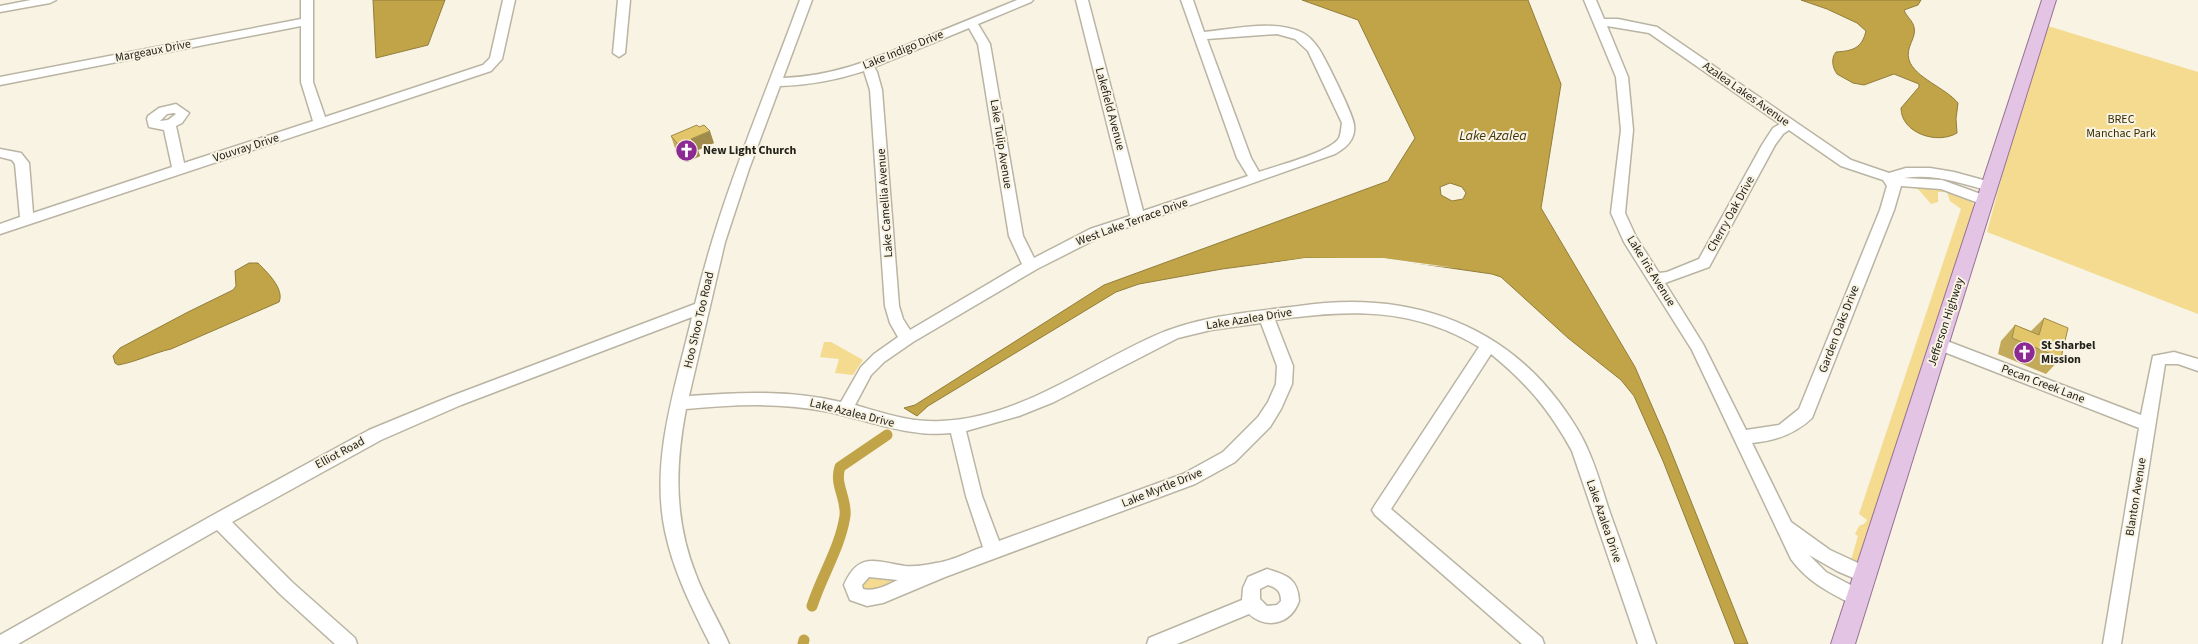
<svg xmlns="http://www.w3.org/2000/svg" width="2198" height="644" font-family="'Source Sans 3',sans-serif">
<style>
.green{fill:#f4db8f}
.water{fill:#c1a447;stroke:#927d3a;fill-rule:evenodd}
.pier{fill:#f8f3e2}
.lines{fill:none;stroke-linecap:round;stroke-linejoin:round}
.canal{stroke:#c1a447;stroke-width:11}
.minor-casing{stroke:#b9b4a3;stroke-width:3}
.major-casing{stroke:#957293;stroke-width:2}
.minor{fill:#fff;fill-rule:evenodd}
.major{fill:#e4c4e5;fill-rule:evenodd}
.wall{fill:#c3aa5b}
.shaded-wall{fill:#9f8b4a}
.building{fill:#e3c66a;stroke:#9f8b4a}
.labels{text-anchor:middle;dominant-baseline:central;stroke-width:4;stroke-linejoin:round;paint-order:stroke}
.street-label{font-size:12px;fill:#23211b;stroke:#f8f3e2}
.park-label{font-size:12px;fill:#392d04;stroke:#f8f3e2}
.poi-label{font-size:12px;font-weight:bold;fill:#23211b;stroke:#f8f3e2;text-anchor:start}
.water-label{font-size:14px;font-style:italic;fill:#42360d;stroke:#f8f3e2}
</style>
<rect width="100%" height="100%" fill="#f8f3e2"/>
<!-- green -->
<path class="green" d="M2048,26L2198,72V314L1987,232L2005,165Z
M1912,186L1940,187L1971,199L1975,208L1861,560L1852,563L1845,559L1846,557L1851,560L1858,536L1855,534L1859,526L1864,524L1867,520L1859,514L1961,209L1950,201L1947,192H1938V202L1931,204L1919,190Z
M824,342H831L863,360L853,375L835,373L839,359L820,357Z
M867,575L893,578L894,582L871,591L862,589L860,581Z"/>
<!-- water -->
<path class="water" d="M373,0H445L428,45L376,58Z
M1302,0H1528L1561,84L1541,208L1635,367L1665,436L1748,644H1735L1663,461L1634,396L1621,380L1568,338L1501,277L1492,274L1388,259L1305,258L1222,269L1139,284L1116,292L928,406L917,416L904,408L915,405L1104,285L1388,181L1415,138L1358,20ZM1450,183L1462,187L1466,193L1463,199L1452,201L1441,195L1440,187Z
M1801,0H1921L1918,5L1904,10C1906,16 1913,21 1914,27C1917,38 1905,47 1909,60C1915,78 1946,88 1958,103L1956,119L1957,133C1937,145 1901,133 1901,108L1919,87V84L1894,74L1864,85L1853,83L1837,74C1832,67 1831,58 1836,52C1853,51 1862,48 1866,31L1857,23L1827,9Z
M249,263H258C266,271 285,289 279,302L171,349C153,353 136,362 118,365L115,363L113,356L120,348L188,312L233,290L236,286L235,271Z"/>
<!-- pier -->
<path class="pier" d="M1305,258H1384L1456,268L1388,261L1305,259L1227,272L1226,270Z"/>
<g class="lines">
<!-- canal -->
<path class="canal" d="M812,606C822,575 840,548 845,516C847,498 834,485 840,467L887,435
M803,644L804,640"/>
<defs>
<path id="minor" d="M31,0H56L50,3L0,12V6Z
M301,0H313V82L325,117L483,65L490,58L503,0H515L502,59L491,71L0,234V224L20,217L15,164L12,160L0,157V149L21,153L29,163L33,213L172,167L164,130L149,127L147,119L148,116L159,108L176,104L189,113L182,123L176,126L184,163L313,121L301,82V26L0,85V77L301,19ZM174,113L176,114L168,120L160,121L167,114Z
M618,0H630L625,53L619,57L613,53Z
M800,0H812L783,78C834,76 868,61 914,42C949,28 983,14 1017,0H1033L1031,2L978,24L990,44L1023,236L1034,258L1090,229L1130,216L1076,0H1088L1143,211L1248,176L1237,158L1181,0H1193L1204,32C1235,29 1274,19 1303,33C1309,36 1315,43 1319,49C1325,58 1354,116 1354,125C1356,139 1346,148 1335,154L1100,237L1037,269L913,342L884,362L871,375L855,405C883,413 911,423 941,421C1019,418 1085,367 1154,336C1198,316 1251,312 1299,306C1400,291 1496,318 1559,402C1570,417 1581,433 1588,450C1597,470 1603,492 1610,513C1626,557 1641,600 1656,644H1638L1572,451C1550,411 1527,383 1491,354L1391,509L1542,638L1544,644H1522L1375,515L1372,510L1375,505L1479,347C1413,307 1349,309 1275,320L1293,366L1292,384L1281,409L1270,427L1235,462L1195,484L945,577L883,603L867,606L850,600L844,585C859,551 876,562 905,566C915,567 926,565 936,563C952,561 968,552 983,547L966,496L951,433C907,438 866,419 824,411C778,402 732,405 686,409C675,466 674,520 696,575C705,599 719,621 729,644H710C692,608 673,571 665,531C650,459 676,386 692,317L461,405L381,440L232,522L292,582L355,638L357,644H335L280,594L217,530L18,644H0V635L213,515L369,430L449,397L695,304C720,199 763,101 800,0ZM969,28L978,44L1009,236L1022,264L910,330L903,319L899,306L882,90L877,72L874,67ZM1277,34L1295,39L1308,51L1342,123C1341,128 1341,134 1339,138C1331,152 1276,166 1259,172L1251,158L1207,39ZM864,71L870,90L885,306L890,323L898,337L874,354L861,367L841,402C791,390 740,392 689,396L725,242L749,169L780,86C810,85 836,80 864,71ZM1261,323L1277,366L1276,384L1268,402L1258,417L1223,452L1183,474L999,541L982,496L966,431L1019,416L1054,402L1178,338L1211,330ZM869,577L898,580C887,585 875,592 863,589L862,585Z
M1584,0H1596L1604,19H1618L1657,27L1851,160L1889,173L1906,168H1930L1954,172L1994,183L1996,186L1994,189L1989,191C1961,183 1933,173 1904,178L1942,180L1989,197L1991,200L1989,203L1984,205L1941,189L1901,186L1894,210L1812,418C1795,434 1775,441 1752,443L1791,522L1830,550L1871,569L1874,575L1871,581L1865,583L1837,571L1809,555L1826,572L1864,592L1867,598L1864,604L1858,606L1852,604C1828,592 1807,581 1791,559L1692,350L1624,242L1611,213L1621,130L1616,77ZM1607,26L1649,33L1780,124L1773,128L1762,145L1699,259L1667,272L1659,273L1636,237L1625,213L1633,130L1628,77ZM1789,130L1841,166L1883,180L1887,186L1880,210L1799,409L1779,425L1746,430L1703,344L1665,283L1709,267L1775,145L1783,134Z
M1939,338L2141,415L2153,356L2174,352L2198,359V371L2178,364H2165L2121,644H2103L2139,428L1934,348L1931,344L1934,340Z
M1267,569C1286,575 1298,578 1299,601C1291,624 1267,630 1249,614L1177,644H1147L1149,638L1242,600L1243,588L1248,577ZM1268,585C1277,588 1281,591 1281,601L1277,605L1267,606L1260,599V589Z"/>
<path id="major" d="M2042,0H2056L1855,644H1831Z"/>
</defs>
<!-- minor casing -->
<use href="#minor" class="minor-casing"/>
<!-- major casing -->
<use href="#major" class="major-casing"/>
<!-- minor -->
<use href="#minor" class="minor"/>
<!-- major -->
<use href="#major" class="major"/>
</g>
<!-- wall -->
<path class="wall" d="M671,136L714,143L698,150L700,156L687,162L675,148Z
M2044,318L2061,358L2046,374L1998,354L2001,341L2015,325L2031,331Z"/>
<!-- shaded-wall -->
<path class="shaded-wall" d="M710,131L714,143L698,150L700,156L687,162L683,150L691,139Z"/>
<!-- building -->
<path class="building" d="M697,125L699,127L704,125L710,131L691,139L696,144L683,150L671,136Z
M2044,318L2068,328L2061,358L2012,338L2015,325L2039,335Z"/>
<!-- icons -->
<defs>
<symbol id="church-disc" viewBox="-11 -11 22 22"><circle r="9.5" fill="#8c2a93" stroke="#f8f3e2"/><path d="M-1.2-6h2.4v3.5h3.3v2.4h-3.3V6h-2.4V-.1h-3.3v-2.4h3.3Z" fill="#fff"/></symbol>
</defs>
<g fill-rule="evenodd">
<use href="#church-disc" x="674" y="138" width="25" height="25"/>
<use href="#church-disc" x="2012" y="340" width="25" height="25"/>
</g>
<g class="labels">
<!-- street labels -->
<g class="street-label">
<text transform="translate(903 50) rotate(-22)">Lake Indigo Drive</text>
<text transform="translate(153 51) rotate(-11)">Margeaux Drive</text>
<text transform="translate(1746 94) rotate(35)">Azalea Lakes Avenue</text>
<text transform="translate(1110 109) rotate(75)">Lakefield Avenue</text>
<text transform="translate(1001 144) rotate(81)">Lake Tulip Avenue</text>
<text transform="translate(246 148) rotate(-18)">Vouvray Drive</text>
<text transform="translate(885 203) rotate(-94)">Lake Camellia Avenue</text>
<text transform="translate(1731 214) rotate(-61)">Cherry Oak Drive</text>
<text transform="translate(1132 222) rotate(-20)">West Lake Terrace Drive</text>
<text transform="translate(1651 271) rotate(58)">Lake Iris Avenue</text>
<text transform="translate(1249 319) rotate(-9)">Lake Azalea Drive</text>
<text transform="translate(699 320) rotate(-77)">Hoo Shoo Too Road</text>
<text transform="translate(1946 322) rotate(-72)">Jefferson Highway</text>
<text transform="translate(1839 329) rotate(-69)">Garden Oaks Drive</text>
<text transform="translate(2043 384) rotate(21)">Pecan Creek Lane</text>
<text transform="translate(852 413) rotate(14)">Lake Azalea Drive</text>
<text transform="translate(340 453) rotate(-28)">Elliot Road</text>
<text transform="translate(1162 488) rotate(-22)">Lake Myrtle Drive</text>
<text transform="translate(2136 497) rotate(-81)">Blanton Avenue</text>
<text transform="translate(1604 521) rotate(71)">Lake Azalea Drive</text>
</g>
<!-- park labels -->
<g class="park-label">
<text x="2121" y="119">BREC<tspan x="2121" dy="14">Manchac Park</tspan></text>
</g>
<!-- poi labels -->
<g class="poi-label">
<text x="703" y="150">New Light Church</text>
<text x="2041" y="345">St Sharbel<tspan x="2041" dy="14">Mission</tspan></text>
</g>
<!-- water labels -->
<g class="water-label">
<text x="1493" y="136">Lake Azalea</text>
</g>
</g>
</svg>
